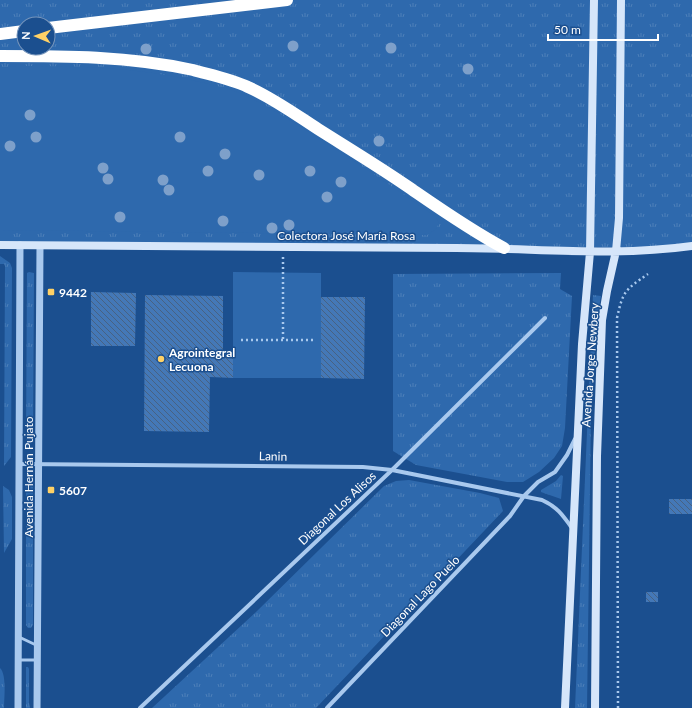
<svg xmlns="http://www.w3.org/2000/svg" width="692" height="708" font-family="Lato,sans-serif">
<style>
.grass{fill:url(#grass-tufts);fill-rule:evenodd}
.park{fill:#2e69ad}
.building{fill:url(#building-back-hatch)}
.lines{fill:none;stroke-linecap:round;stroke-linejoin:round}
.path{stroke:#a9c9ee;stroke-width:2.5;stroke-dasharray:2 3;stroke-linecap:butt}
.service{stroke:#a9c9ee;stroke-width:3}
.minor{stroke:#a9c9ee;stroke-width:4}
.tertiary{stroke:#a9c9ee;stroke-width:7}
.secondary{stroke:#d6e6fa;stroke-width:8}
.motorway{stroke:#fff;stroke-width:12}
.tree{fill:#7ea0ca}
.poi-dot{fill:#ffd166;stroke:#1b4f8f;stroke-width:1.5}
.labels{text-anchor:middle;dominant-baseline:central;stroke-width:3;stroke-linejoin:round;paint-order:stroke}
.street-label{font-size:12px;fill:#fff;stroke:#1b4f8f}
.poi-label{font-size:12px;font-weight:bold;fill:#fff;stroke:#1b4f8f;text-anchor:start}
</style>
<defs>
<pattern id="grass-tufts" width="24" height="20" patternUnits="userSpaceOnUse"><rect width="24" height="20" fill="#2e69ad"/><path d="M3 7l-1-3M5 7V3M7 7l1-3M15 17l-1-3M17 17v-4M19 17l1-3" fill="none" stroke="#4d80b9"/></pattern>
<pattern id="building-back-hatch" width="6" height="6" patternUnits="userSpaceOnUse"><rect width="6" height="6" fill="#4478b7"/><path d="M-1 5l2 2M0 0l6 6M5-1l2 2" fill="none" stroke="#486282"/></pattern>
</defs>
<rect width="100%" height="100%" fill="#1b4f8f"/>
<!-- grass -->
<path class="grass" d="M0,0H692V246L674,248L0,245ZM24,24H48V48H24Z
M0,256L10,263L12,268L11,457L4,466L5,266L4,264H0Z
M29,272L34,273L33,442L31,444L28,445L26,442L27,273Z
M561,273L560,289L572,296L565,428L562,446L554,458L539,472L523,482H507L416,465L393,451V274Z
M593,295L601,296L597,318L591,413L587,708H575Z
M561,475L563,476L561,499L541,492V490L556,481Z
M409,480L480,493L499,498L503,511L316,708H152L256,612L384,486L396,481Z
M28,482L33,484V625L31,628H28L26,625V484Z
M3,486L9,490L12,497V539L4,553Z
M26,667H28L29,669V703L30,708H26Z
M0,668C7,675 4,698 4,708H0Z"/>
<!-- park -->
<path class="park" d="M16,66C79,66 139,67 200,82C215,85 230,89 244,95C271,107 295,123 320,139C359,164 398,190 436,217L439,223L435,230L427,235L0,230V68Z
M233,272L321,273V378H233Z"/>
<!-- building -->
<path class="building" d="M91,292L136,293L135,346H91Z
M145,295L223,296V351H233V378L210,377L209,432L144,431Z
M321,297H365L364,379L321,378Z
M669,499H692V514H669Z
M646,592H658V602H646Z"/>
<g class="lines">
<!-- path -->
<path class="path" d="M283,257V340
M241,340H316
M618,708L617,318C623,291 625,290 648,274"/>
<!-- service -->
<path class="service" d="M19,637L36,645
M18,660H37"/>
<!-- minor -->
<path class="minor" d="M19,464L363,467L392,470L542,500C557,507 562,514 572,528
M140,708L392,470L545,318
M327,708L510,516L524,496L538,482L555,472L567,455L575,439"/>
<!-- tertiary -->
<path class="tertiary" d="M18,708L20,245
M37,708L40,246"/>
<!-- secondary -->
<path class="secondary" d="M0,245C152,246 304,247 456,248C535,248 614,257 692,246
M565,708L582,344L590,252L594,0
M595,708L597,456L602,320L607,291L616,251L619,218L621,0"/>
<!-- motorway -->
<path class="motorway" d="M48,28L287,0
M0,34L24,31
M0,56C65,56 129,56 193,70C211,75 231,79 248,87C273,98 295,114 318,129C348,148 378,166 407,186C439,208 470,230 504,248"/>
</g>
<!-- trees -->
<g class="tree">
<circle cx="293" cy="46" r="5.5"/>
<circle cx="391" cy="48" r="5.5"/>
<circle cx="146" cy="49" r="5.5"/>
<circle cx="468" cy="69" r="5.5"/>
<circle cx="30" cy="115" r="5.5"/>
<circle cx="36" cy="137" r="5.5"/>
<circle cx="180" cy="137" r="5.5"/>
<circle cx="379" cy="141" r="5.5"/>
<circle cx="10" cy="146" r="5.5"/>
<circle cx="225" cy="154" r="5.5"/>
<circle cx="103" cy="168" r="5.5"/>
<circle cx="208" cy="171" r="5.5"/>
<circle cx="310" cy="171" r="5.5"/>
<circle cx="259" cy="175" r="5.5"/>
<circle cx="108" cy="179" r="5.5"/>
<circle cx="163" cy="180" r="5.5"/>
<circle cx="341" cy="182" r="5.5"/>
<circle cx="169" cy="190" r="5.5"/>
<circle cx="327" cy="197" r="5.5"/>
<circle cx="120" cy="217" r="5.5"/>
<circle cx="223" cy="221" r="5.5"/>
<circle cx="289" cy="225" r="5.5"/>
<circle cx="272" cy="228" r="5.5"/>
</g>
<!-- markers -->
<g class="poi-dot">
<rect x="47" y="288" width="8" height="8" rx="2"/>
<circle cx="161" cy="359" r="4"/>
<rect x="47" y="486" width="8" height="8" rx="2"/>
</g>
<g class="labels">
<!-- street labels -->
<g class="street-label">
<text x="346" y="235">Colectora José María Rosa</text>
<text transform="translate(590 365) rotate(-86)">Avenida Jorge Newbery</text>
<text transform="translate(273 456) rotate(1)">Lanin</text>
<text transform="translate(28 477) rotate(-90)">Avenida Hernán Pujato</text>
<text transform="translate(337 508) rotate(-43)">Diagonal Los Alisos</text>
<text transform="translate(420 596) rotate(-46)">Diagonal Lago Puelo</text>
</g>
<!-- poi labels -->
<g class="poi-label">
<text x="59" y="292">9442</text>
<text x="169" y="352">Agrointegral<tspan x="169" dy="14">Lecuona</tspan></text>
<text x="59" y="490">5607</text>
</g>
</g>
<!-- north arrow -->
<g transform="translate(36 36) rotate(272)"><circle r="19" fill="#1b4f8f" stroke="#7695bc"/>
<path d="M0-3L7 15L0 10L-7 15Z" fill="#ffd166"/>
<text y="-6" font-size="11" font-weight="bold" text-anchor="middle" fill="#ffffff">N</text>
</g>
<!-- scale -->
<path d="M548 34v6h110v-6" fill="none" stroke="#ffffff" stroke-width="2"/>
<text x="554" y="34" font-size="12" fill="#ffffff" stroke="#1b4f8f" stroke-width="3" paint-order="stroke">50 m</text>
</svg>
